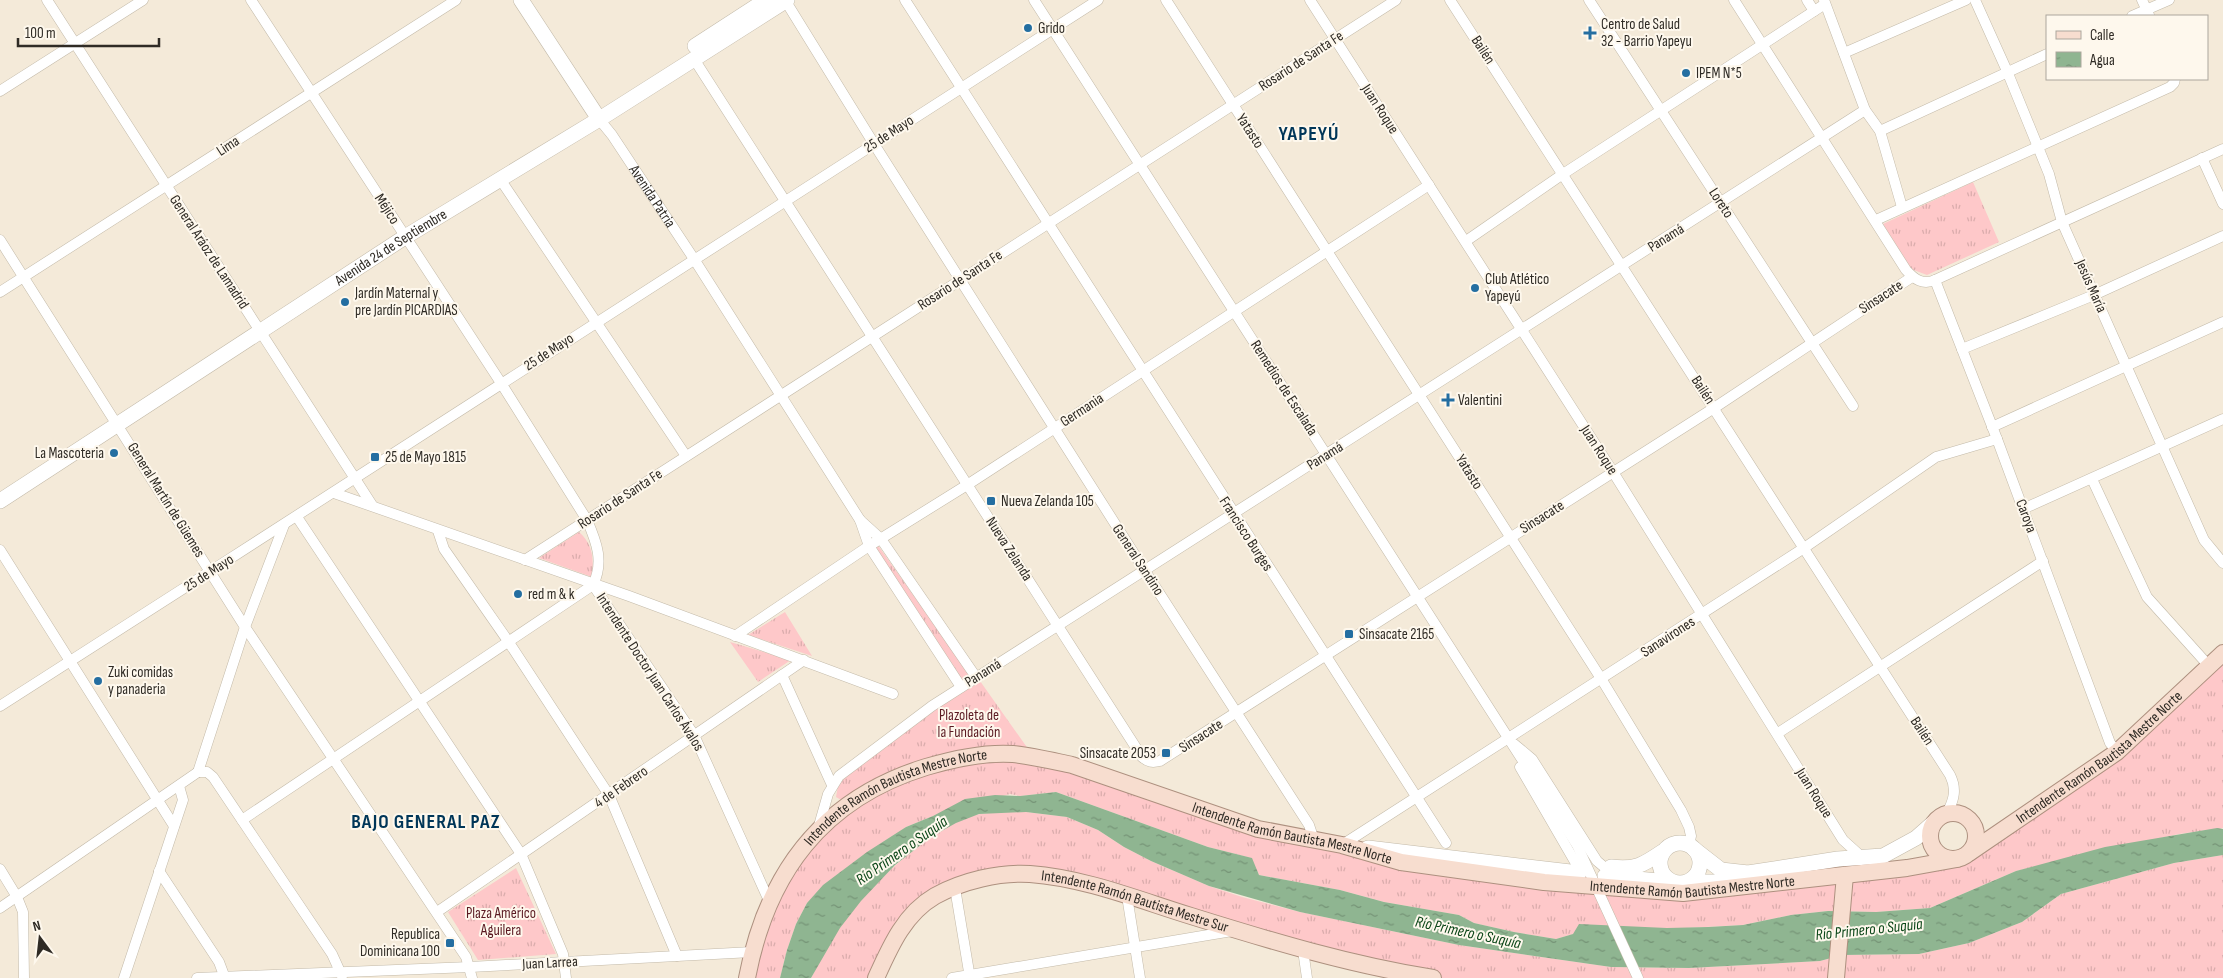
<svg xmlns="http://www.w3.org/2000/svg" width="2223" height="978" font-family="'Sofia Sans Condensed',sans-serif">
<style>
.grass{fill:url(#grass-tufts)}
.water{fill:url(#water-ripples)}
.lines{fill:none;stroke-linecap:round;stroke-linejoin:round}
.street-casing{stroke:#c3baa9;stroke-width:11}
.secondary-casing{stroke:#c3baa9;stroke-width:16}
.primary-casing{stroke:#ad907f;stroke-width:18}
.street{stroke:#fff;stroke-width:10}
.secondary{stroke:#fff;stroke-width:15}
.primary{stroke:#f7ddcf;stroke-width:16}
.poi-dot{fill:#246ea1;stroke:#fef8ed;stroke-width:2}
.labels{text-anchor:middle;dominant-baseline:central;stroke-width:4;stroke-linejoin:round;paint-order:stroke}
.poi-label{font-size:15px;fill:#2f2b25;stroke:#fef8ed;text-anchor:start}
.street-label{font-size:15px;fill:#2f2b25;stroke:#fef8ed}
.park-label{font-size:15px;fill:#5b1a22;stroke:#fef8ed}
.water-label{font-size:16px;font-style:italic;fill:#0b4618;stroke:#fef8ed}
.district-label{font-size:20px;font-weight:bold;letter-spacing:1px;fill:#003658;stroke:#fef8ed}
</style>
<defs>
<pattern id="grass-tufts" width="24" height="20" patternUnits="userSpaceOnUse" patternTransform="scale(1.25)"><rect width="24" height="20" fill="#fec8c9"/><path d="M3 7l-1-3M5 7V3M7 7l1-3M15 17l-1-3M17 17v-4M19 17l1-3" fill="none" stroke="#daacac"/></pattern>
<pattern id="water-ripples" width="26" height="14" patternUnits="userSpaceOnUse" patternTransform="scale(1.25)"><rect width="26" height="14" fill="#8fb591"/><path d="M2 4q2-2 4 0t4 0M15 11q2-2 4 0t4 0" fill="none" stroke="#759376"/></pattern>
</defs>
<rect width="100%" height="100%" fill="#f4ead9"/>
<!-- grass -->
<path class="grass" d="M1973,182L1999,242L1927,275L1911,269L1883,224Z
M579,532C593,544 594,559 592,577L539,558Z
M877,544L970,675L962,680L871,548Z
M785,612L812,656L748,635Z
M730,642L791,660L758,682Z
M2223,653V828L2179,834L2016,871L1930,908L1876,912L1828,911L1791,915L1743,925L1573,934L1556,939L1514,932L1474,923L1459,915L1384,902L1340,890L1259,875L1251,858L1208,847L1056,792L1020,796L1010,794L933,816L906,827L807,903L796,924L787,950L780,978H747L752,952L805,844L884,784L1011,754L1246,825L1684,893L1969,853L2117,752Z
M980,681L1031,753L991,751L843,801L836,797L838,786L846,776L939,707Z
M1026,812L1067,817L1098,830L1124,847L1151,861L1209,886L1242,897L1300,912L1459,945L1611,967L1689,968L1820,961L1842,955L1919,954L1969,943L2022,922L2061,894L2174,863L2223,855V978H1433L1029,874L934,897L876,978H811C820,961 828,944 839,928C867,889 932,822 980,814C995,812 1011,812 1026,812Z
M516,868L556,954L478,960L448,912Z"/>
<!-- water -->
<path class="water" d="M1056,792L1208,847L1252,858L1259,875L1340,890L1384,902L1459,915L1474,923L1514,932L1556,939L1573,934L1579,924L1667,928L1708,927L1743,925L1791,915L1828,911L1876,912L1930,908L2016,871L2105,847L2217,828L2223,829V855L2174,863L2061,894L2022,922L1969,943L1919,954L1842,955L1820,961L1689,968L1611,967L1459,945L1300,912L1209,886L1151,861L1124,847L1098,830L1067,817L1026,812L979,814L956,823L931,837L895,865L861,901L840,928L811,978H780L787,950L796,924L807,903L823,885L867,852L906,827L933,816L965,799L995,795L1020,796Z"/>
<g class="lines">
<defs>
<g id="street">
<path d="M47,0L372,505"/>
<path d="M251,0L501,383L587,520C597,543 604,562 593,585"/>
<path d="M785,0L874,144L1145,571L1309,825L1314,840"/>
<path d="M905,0L1446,843"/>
<path d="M1034,0L1577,845L1638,978"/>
<path d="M1166,0L1602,680L1681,810L1689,827L1691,836L1689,845"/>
<path d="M1310,0L1613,472L1843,840L1863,858"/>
<path d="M1450,0L1950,775C1957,789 1954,800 1947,813"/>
<path d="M1589,0L1853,406"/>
<path d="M1734,0L1906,270C1915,280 1923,285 1935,280L2223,149"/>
<path d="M1807,0L1814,11"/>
<path d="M1824,0L1865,110L1880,131L1902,207"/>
<path d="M1975,0L2007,71L2049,174L2062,222L2204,540L2223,563"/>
<path d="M2142,0L2149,15"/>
<path d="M2132,16L2169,0"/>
<path d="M1844,53L1966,0"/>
<path d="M694,59L1142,757C1148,762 1152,763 1160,761L1714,408L1912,277"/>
<path d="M0,91L143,0"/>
<path id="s1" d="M599,119L612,135L694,259L860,520L869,546L961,687"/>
<path d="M1880,131L2047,54"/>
<path d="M2202,158L2223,204"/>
<path d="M500,179L686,456"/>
<path d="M1876,220L2170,87L2174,83L2175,79"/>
<path d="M0,240L245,627L466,957L472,978"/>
<path d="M1466,241L1563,174L1825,4"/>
<path d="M1935,280L1997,439L2110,743L2117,752"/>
<path d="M0,292L456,0"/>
<path d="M1962,349L2094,295L2223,236"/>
<path d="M1992,427L2223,322"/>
<path d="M2092,479L2147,597L2209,666"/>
<path d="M334,493L629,596L893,694"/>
<path d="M2023,509L2223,419"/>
<path d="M297,517L521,854L563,954L566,978"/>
<path d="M860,520L881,539L976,677"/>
<path d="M438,531L444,549L508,641L609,795L677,956"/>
<path d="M0,550L174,826"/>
<path d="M525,560L1396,0"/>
<path d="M593,585L694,735L770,903"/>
<path d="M735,636L869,546L967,485L1429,185"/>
<path d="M782,675L832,785"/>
<path d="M0,706C367,472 731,233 1098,0"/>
<path d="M1778,733L2043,561"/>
<path d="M1514,744L1532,759L1597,861L1603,866"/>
<path d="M1520,767L1578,867L1579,873"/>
<path d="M198,772L245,627L284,525"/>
<path d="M198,772H207L213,777L332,954L342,976"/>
<path d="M242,820L593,585"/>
<path d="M818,829L828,794L839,776L932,706L1865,110"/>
<path d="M1342,845L1804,548L1936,457L1997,439"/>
<path d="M0,869L17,897L23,912L24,978"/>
<path d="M159,871L219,962L225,978"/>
<path d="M955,888L970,978"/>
<path d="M1127,896L1140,978"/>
<path d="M0,908L198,772"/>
<path d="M437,912L804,660"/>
<path d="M1303,950L1307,978"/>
<path d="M124,978L183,800L179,786"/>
<path d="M197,978L470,967L752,952"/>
<path d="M952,978L1232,931"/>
</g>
<g id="secondary">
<path d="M521,0L599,119"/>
<path d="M695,46L766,0"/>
<path id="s2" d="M0,501L405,237L606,115L787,0"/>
<circle cx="1680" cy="863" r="20"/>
<path d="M1368,848L1579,873"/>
<path d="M1694,849L1721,870L1748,873L1838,859L1883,856L1916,838L1933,823"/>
<path d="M1611,867C1635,870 1643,865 1662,852"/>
<path d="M1605,876L1669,882"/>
<path d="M1689,882H1730"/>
</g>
<g id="primary">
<circle cx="1953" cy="836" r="23"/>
<path id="s3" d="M1969,853L2117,752L2223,653"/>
<path id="s4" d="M747,978C767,873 822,799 926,767C953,759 984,752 1013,754C1033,756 1053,761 1072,765L1258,829L1342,845L1401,862L1544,882L1683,893L1907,868L1957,859"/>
<path id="s5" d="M876,978C890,947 904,914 935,896C962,881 999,872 1030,874C1085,878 1139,900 1191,916C1271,941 1351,965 1433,978"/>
<path d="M1836,978L1845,875"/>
</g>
</defs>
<!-- street casing -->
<use href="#street" class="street-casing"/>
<!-- secondary casing -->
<use href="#secondary" class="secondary-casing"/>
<!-- primary casing -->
<use href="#primary" class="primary-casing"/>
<!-- street -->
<use href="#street" class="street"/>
<!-- secondary -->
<use href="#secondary" class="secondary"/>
<!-- primary -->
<use href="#primary" class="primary"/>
</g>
<!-- markers -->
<g class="poi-dot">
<circle cx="1028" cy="28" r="5"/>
<path d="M1587.5 25.5h5v5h5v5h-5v5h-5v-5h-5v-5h5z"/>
<circle cx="1686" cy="73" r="5"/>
<circle cx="1475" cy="288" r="5"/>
<circle cx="345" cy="302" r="5"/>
<path d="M1445.5 392.5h5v5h5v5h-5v5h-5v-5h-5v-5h5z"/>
<circle cx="114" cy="453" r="5"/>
<rect x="370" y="452" width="10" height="10" rx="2.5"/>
<rect x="986" y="496" width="10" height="10" rx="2.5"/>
<circle cx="518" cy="594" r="5"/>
<rect x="1344" y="629" width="10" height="10" rx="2.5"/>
<circle cx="98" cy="681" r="5"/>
<rect x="1161" y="748" width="10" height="10" rx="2.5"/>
<rect x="445" y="938" width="10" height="10" rx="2.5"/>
</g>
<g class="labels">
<!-- poi labels -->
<g class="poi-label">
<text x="1601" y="24">Centro de Salud<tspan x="1601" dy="17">32 - Barrio Yapeyu</tspan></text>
<text x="1038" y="28">Grido</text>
<text x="1696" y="73">IPEM N*5</text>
<text x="1485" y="279">Club Atlético<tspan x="1485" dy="17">Yapeyú</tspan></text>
<text x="355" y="293">Jardín Maternal y<tspan x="355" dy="17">pre Jardín PICARDIAS</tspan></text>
<text x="1458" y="400">Valentini</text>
<text x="104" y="453" text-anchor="end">La Mascoteria</text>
<text x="385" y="457">25 de Mayo 1815</text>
<text x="1001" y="501">Nueva Zelanda 105</text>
<text x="528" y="594">red m &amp; k</text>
<text x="1359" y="634">Sinsacate 2165</text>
<text x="108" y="672">Zuki comidas<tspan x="108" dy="17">y panaderia</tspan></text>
<text x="1156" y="753" text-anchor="end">Sinsacate 2053</text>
<text x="440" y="934" text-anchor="end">Republica<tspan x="440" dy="17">Dominicana 100</tspan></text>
</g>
<!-- street labels -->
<g class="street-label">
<text transform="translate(1483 50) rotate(57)">Bailén</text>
<text transform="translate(1301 61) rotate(-33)">Rosario de Santa Fe</text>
<text transform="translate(1380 109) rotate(57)">Juan Roque</text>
<text transform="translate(1250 131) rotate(57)">Yatasto</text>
<text transform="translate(889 134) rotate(-33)">25 de Mayo</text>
<text transform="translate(228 146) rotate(-33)">Lima</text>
<text stroke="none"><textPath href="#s1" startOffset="94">Avenida Patria</textPath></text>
<text transform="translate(1721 203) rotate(57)">Loreto</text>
<text transform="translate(387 209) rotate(57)">Méjico</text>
<text transform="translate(1666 238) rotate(-32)">Panamá</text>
<text stroke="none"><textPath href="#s2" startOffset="466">Avenida 24 de Septiembre</textPath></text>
<text transform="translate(209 252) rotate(57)">General Aráoz de Lamadrid</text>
<text transform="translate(960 280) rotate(-33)">Rosario de Santa Fe</text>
<text transform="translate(2091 286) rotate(66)">Jesús María</text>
<text transform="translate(1881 297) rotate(-33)">Sinsacate</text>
<text transform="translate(549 352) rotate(-33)">25 de Mayo</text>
<text transform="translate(1284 388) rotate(57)">Remedios de Escalada</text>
<text transform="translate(1703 390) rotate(57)">Bailén</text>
<text transform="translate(1082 410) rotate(-33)">Germania</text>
<text transform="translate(1599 450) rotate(57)">Juan Roque</text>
<text transform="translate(1325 456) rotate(-32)">Panamá</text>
<text transform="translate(1469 472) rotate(58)">Yatasto</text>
<text transform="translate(620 499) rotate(-33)">Rosario de Santa Fe</text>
<text transform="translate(166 500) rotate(58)">General Martín de Güemes</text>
<text transform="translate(2026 516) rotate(69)">Caroya</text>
<text transform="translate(1542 517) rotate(-32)">Sinsacate</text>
<text transform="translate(1246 534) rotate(57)">Francisco Burges</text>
<text transform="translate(1009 549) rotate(57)">Nueva Zelanda</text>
<text transform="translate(1138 560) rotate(57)">General Sandino</text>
<text transform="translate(209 573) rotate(-33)">25 de Mayo</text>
<text transform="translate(1668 637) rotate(-33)">Sanavirones</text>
<text transform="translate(650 672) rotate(57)">Intendente Doctor Juan Carlos Ávalos</text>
<text transform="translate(983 673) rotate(-32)">Panamá</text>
<text transform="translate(1922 731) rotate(57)">Bailén</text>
<text transform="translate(1201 736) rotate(-33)">Sinsacate</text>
<text stroke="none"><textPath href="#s3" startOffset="162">Intendente Ramón Bautista Mestre Norte</textPath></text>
<text transform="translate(621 787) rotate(-35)">4 de Febrero</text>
<text transform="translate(1814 793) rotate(58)">Juan Roque</text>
<text stroke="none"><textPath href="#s4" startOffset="252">Intendente Ramón Bautista Mestre Norte</textPath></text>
<text stroke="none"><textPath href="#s4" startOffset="672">Intendente Ramón Bautista Mestre Norte</textPath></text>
<text stroke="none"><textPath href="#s4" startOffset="1078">Intendente Ramón Bautista Mestre Norte</textPath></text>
<text stroke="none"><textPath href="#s5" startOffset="310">Intendente Ramón Bautista Mestre Sur</textPath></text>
<text transform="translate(550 963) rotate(-3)">Juan Larrea</text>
</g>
<!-- park labels -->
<g class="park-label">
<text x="969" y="715">Plazoleta de<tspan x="969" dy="17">la Fundación</tspan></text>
<text x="501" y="913">Plaza Américo<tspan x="501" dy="17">Aguilera</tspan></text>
</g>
<!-- water labels -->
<g class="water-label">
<text transform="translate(902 851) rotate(-35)">Río Primero o Suquía</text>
<text transform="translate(1869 930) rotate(-6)">Río Primero o Suquía</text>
<text transform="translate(1468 933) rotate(12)">Río Primero o Suquía</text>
</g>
<!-- district labels -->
<g class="district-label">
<text x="1309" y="134">YAPEYÚ</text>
<text x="426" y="822">BAJO GENERAL PAZ</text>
</g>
</g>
<!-- legend -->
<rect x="2046" y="15" width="162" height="65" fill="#fef8ed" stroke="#aba69d"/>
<rect x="2056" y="31" width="25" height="8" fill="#f7ddcf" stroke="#aba69d"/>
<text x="2090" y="40" font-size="15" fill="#2f2b25">Calle</text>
<rect x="2056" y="52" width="25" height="15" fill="url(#water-ripples)" stroke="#aba69d"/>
<text x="2090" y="65" font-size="15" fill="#2f2b25">Agua</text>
<!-- north arrow -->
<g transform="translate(40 938) rotate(345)" stroke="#fef8ed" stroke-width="4" paint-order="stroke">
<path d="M0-4L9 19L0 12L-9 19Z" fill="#2f2b25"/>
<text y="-8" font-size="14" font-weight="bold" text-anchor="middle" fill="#2f2b25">N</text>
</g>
<!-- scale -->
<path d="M18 38v8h141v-8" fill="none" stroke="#2f2b25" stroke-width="2.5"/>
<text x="25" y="38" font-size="15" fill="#2f2b25" stroke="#fef8ed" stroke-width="4" paint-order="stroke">100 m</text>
</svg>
